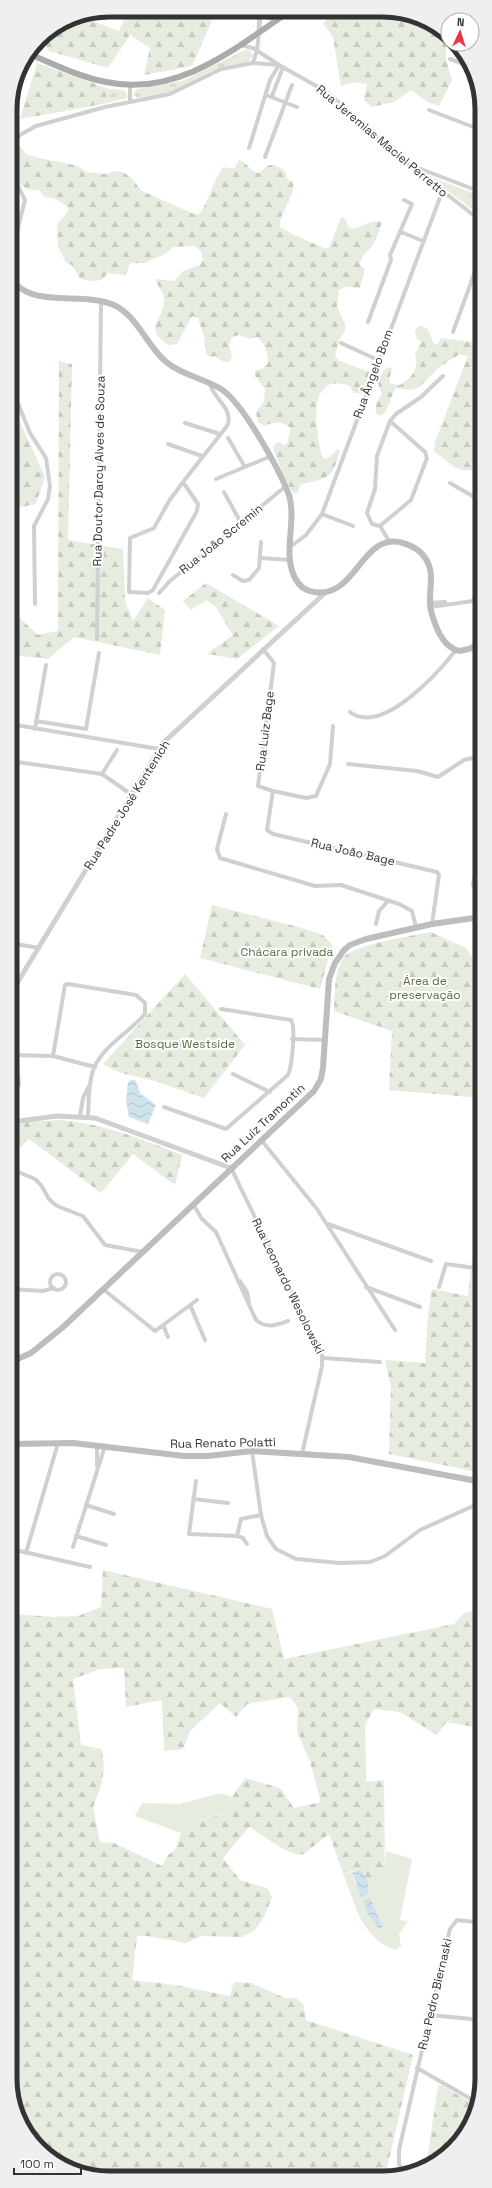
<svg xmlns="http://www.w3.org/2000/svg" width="492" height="2188" font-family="'Space Grotesk',sans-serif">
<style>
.green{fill:#e6ecdf}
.forest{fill:url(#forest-firs);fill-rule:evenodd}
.park{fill:url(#park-tufts)}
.water{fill:url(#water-waves)}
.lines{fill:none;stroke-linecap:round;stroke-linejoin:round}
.minor{stroke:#d0d0d0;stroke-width:4}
.tertiary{stroke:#d0d0d0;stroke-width:5}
.secondary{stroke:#bdbdbd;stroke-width:6}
.primary{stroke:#ababab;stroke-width:6}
.labels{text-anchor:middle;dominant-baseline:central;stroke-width:4;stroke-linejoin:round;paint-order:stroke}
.street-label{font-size:12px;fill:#333;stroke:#fff}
.park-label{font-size:12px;fill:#56703f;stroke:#fff}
.rim{fill:none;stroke:#333;stroke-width:5}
</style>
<defs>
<pattern id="forest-firs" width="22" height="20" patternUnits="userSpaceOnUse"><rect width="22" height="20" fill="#e6ecdf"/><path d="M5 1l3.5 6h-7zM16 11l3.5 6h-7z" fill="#c6cbc0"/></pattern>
<pattern id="park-tufts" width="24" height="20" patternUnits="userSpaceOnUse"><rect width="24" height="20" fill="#e6ecdf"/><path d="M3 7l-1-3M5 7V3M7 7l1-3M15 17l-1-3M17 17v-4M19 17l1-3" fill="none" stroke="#c6cbc0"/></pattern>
<pattern id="water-waves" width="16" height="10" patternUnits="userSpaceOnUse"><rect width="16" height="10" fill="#cfe2ee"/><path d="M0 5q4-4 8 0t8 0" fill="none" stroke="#b2c2cd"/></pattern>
</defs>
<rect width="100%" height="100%" fill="#fff"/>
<!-- green -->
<path class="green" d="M221,1793L232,1797L238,1807L225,1813L200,1821L181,1833L135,1816L142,1803L179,1804Z
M386,1851L412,1859L400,1920L408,1921L399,1934L401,1946L396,1950C361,1939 355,1903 343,1873L352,1872L355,1884L368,1894V1881L385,1869Z"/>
<!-- forest -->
<path class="forest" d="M129,10L216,11L192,66L144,75L150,48L130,35L108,68L49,51L42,37L71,17L89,14L87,19L119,31Z
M333,11L403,12L448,36V44H457L466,57L446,46V60L452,80L439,106L428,102L411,90L394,102L371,107L364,100L367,84L355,82L341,86L333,37L323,23L336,13Z
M37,63L109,89L103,104L20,119Z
M14,143L18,144L26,154L35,157L78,166L86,172L105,174L114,171L123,172L131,178L142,191L194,214H200C209,199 213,182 223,167L234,169L239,160C248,162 249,172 259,173L269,165H275L285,171L287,179L293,182C296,198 279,211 280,227L292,234L326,249L329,248L341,218L344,217L349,227L354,229L371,222L382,221C380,228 378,237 374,243C370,251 361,254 360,265L365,269L360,288L345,287L339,290L337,306L345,324V331L339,340L335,357L340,361L369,372L366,385L360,393H354L349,385C342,384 333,382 327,386C309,398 318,440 322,457L327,459L337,450H340C333,478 328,479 301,484L298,492L294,494C287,485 276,458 273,446L278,442L284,445L287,444L291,428C281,421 276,421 264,426L258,422L256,413L264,401L265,389L255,376V371L263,368L268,363C268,353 265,343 257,337L251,339L238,335L232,337L229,345L232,356L230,362L222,361L215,356L211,357L206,354L204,336L198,318L192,316L177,344L168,345C141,326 165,321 164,299C164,291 157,288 156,279L174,281L183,271L200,265L203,259L201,252L195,246L173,247C165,257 156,256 146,263H133L129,264L128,271L124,275L108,273L102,280L91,281L80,279L73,266L66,262L58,246L57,225L68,211V207L56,199L44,196L39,190L26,189L19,183L11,155Z
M481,324V470H463L454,467L434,451L435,442L468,356L459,354C452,360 442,364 436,370C421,384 420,394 397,388L395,389L385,413L379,416L376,413V403L382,394L378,383L384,370L389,367L392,368L389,380L391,384L400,385C413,377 419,368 415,354L421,342L416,337L415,330L419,326L427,328L434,344H438L441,338L473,342L476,339Z
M59,361L72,364L68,540L123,549L125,601L133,621L148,598L165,610L160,655L74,637L48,659L13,655L10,669V587L14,613L38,635L58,631Z
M10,419L20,422L45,477L36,504L10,509Z
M206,583L279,626L237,659L207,654L233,635L215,606L206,600L191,610L183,601Z
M212,905L302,928L323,935L332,945L320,989L200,958Z
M431,932L466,948L481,970V1098L389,1090L392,1031L334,1011C335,996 334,969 344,957C355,944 412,936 431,932Z
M185,974L245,1045L204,1098L155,1081L121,1073L103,1064Z
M58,1120C104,1123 140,1139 182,1155L175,1185L133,1154L101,1193L29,1139L11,1156V1126L26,1122Z
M480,1183H481L482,1473L389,1454L391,1387L385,1360L425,1363L428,1314L432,1289L468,1296Z
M103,1570L272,1609L284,1659L454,1624L464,1613L482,1609V1723L475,1727L446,1722L437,1735L400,1712L374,1709L365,1725L366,1782L384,1780L385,1869L368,1881L361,1869L343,1873L329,1834L304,1854C289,1858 263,1834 249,1827L223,1858L240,1880L267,1888L272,1897L264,1917L255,1930L242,1937L202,1936L186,1943L148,1936H137L132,1980L175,1985L230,1996L234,1982L251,1983L285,1998H296L303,2004L306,2020L413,2055L385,2177L89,2176L39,2149L20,2123L11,2092V1614L54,1617L78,1616L101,1607ZM124,1668L126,1707L162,1700L164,1751L183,1749L190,1731L220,1703L236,1717L247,1704L290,1697L298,1708L297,1731L310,1762L321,1802L294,1808L280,1788L245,1778L232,1797L237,1807L225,1813L200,1821L181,1833L175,1850L168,1855L162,1866L114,1843L100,1842L93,1807L101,1786L104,1768L102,1749L81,1745L73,1679L100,1669Z
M441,2085L477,2106C472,2130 450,2159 426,2167L438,2086Z"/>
<!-- park -->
<path class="park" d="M247,49L251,51L253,56L247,63L228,65L211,71L171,92L138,98L133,94L137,89L182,81Z
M109,89L124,90L127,94V98L103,104Z
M428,176L481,196V216Z"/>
<!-- water -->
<path class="water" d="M133,1079L136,1081L140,1093L156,1105L148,1124L129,1117L126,1101L128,1082Z
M361,1869L368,1881V1894L361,1897L352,1872Z
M370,1898L383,1927L379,1929L368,1914L363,1900Z"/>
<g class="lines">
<!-- minor -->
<path class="minor" d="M93,17L95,13
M240,45L253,48L279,65
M450,59L472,67
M253,63L257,50L259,33
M266,95L297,107
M272,96L283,67
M130,101V85
M429,110L481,130
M10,146L20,135L36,126L105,107L170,94L221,69L253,63L279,65L327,92L408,164L481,221
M249,148L270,80L279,65
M265,157L292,85
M413,166L481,192
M10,170L25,200L10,260
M401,232L423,241
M16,286L12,314L15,396L30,433L46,458L50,486L48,499L34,526L35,604
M10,290L13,281
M368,322L391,260L390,255L412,204L404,200
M453,332L481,255
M341,343L378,360
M390,421L425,452L427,458L411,500L380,526L372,524L367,513L375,489L377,456L390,421L396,414L421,397L443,376
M185,423L220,434
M228,438L245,467
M168,444L202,456
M216,479L269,457
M183,482L169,501L154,528L130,538L129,592L148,593L153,590L197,511L198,504L183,482L227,426C235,410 213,398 210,384
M450,483L481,501
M224,492L241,523
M322,514L353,526
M380,526L389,541
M290,547L306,535L322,514L442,192
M261,558L290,560
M233,575L243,581L249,580L259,568L261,542
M159,593L170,581L286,486
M430,603L445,602
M430,607L473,601L481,580
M97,639L101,302
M263,649L274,663L258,786L273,791L267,830L273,834L437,872L439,875L432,924
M350,712C382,736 438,673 456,650
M36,721L86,729L99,653
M10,724L159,749
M35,729L46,665
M10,761L102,774L132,795
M348,764L417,771L438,777L464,760L481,756
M102,774L117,750
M273,791L306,798L316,796L330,764L333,726
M226,814L217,849L220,858L315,886L341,885L399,904L412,911L416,927
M473,885L478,852H481
M376,924L379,911L388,901
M10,943L39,948
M10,978L18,983
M292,1039L324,1040
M16,1054L19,1085
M11,1055L53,1056L95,1067
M53,1056L65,985L68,984L136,995L145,1003V1014C130,1032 104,1045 94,1068C88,1083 89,1101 88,1117
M233,1074L270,1092
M164,1107L226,1129L288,1075C292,1066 296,1027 291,1020L221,1009
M80,1116L83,1098L89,1086
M262,1141L317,1209L395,1330
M231,1168L322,1355V1366L302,1454
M11,1169L35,1179L41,1185L49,1199L57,1206L83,1216L105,1245L143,1252
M193,1204L202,1219L216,1232L256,1320C267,1329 276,1325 288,1321
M328,1224L431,1261
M50 1282a8 8 0 1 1 16 0a8 8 0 1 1-16 0Z
M240,1281L247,1292L249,1302
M366,1287L420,1307
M439,1287L446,1264L482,1269
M11,1289L43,1291L54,1288
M103,1289L155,1331L197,1300
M190,1305L205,1340
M163,1325L168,1337
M323,1358L380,1362
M252,1451L261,1515L267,1536L276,1549L296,1559L340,1563L370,1562L385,1556L420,1530L482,1502
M97,1466V1445
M196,1481L189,1534L237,1536L241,1519L261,1515
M193,1499L228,1503
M86,1505L114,1514
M76,1536L106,1545
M237,1536L243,1538L247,1544
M73,1547L105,1446
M11,1549L90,1567
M26,1553L58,1443
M430,2015L482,2020
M417,2068L478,2103
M404,2175L399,2164V2150L450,1929L457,1920L482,1923"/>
<!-- tertiary -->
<path class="tertiary" d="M259,32L260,11
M11,993L163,743L326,592
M11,1122L57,1116L95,1118L231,1168"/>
<!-- secondary -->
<path class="secondary" d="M10,276C27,310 83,291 114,305C137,316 146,344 165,361C181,375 203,378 221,389C243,403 279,469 289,495C297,522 282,553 295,578C299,586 306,591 314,592C357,599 361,531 403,543C410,545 418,549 423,555C436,570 429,587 430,605C431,615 435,624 439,633C444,642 449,648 459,651L469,649L481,643
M11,1362L31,1353L62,1328L314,1091L321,1079L323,1068L329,979L335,963L344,950L350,945L366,939L432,924L481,917
M11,1444L73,1443L184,1456H208L252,1451L349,1457L482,1482"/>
<!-- primary -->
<path class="primary" d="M260,14L269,17H279
M29,54C54,64 79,77 106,82C178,97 234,49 290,11"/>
</g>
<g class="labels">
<!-- street labels -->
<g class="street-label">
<text transform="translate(382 141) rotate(40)">Rua Jeremias Maciel Perretto</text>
<text transform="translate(373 374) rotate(-70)">Rua Ângelo Bom</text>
<text transform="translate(99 471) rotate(-89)">Rua Doutor Darcy Alves de Souza</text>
<text transform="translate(221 539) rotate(-39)">Rua João Scremin</text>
<text transform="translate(265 731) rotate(-83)">Rua Luiz Bage</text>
<text transform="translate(127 805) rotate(-58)">Rua Padre José Kentenich</text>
<text transform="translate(353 852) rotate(13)">Rua João Bage</text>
<text transform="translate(263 1123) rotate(-43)">Rua Luiz Tramontin</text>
<text transform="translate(288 1286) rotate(64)">Rua Leonardo Wesolowski</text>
<text transform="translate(223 1443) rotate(-1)">Rua Renato Polatti</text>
<text transform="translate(435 1994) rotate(-77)">Rua Pedro Biernaski</text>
</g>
<!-- park labels -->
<g class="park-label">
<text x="287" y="952">Chácara privada</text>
<text x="425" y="981">Área de<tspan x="425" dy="14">preservação</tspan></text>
<text x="185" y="1044">Bosque Westside</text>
</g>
</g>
<!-- crop -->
<path d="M0 0H492V2188H0ZM109 17H383A92 92 0 0 1 475 109V2079A92 92 0 0 1 383 2171H109A92 92 0 0 1 17 2079V109A92 92 0 0 1 109 17Z" fill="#efefef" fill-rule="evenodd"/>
<path class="rim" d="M109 17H383A92 92 0 0 1 475 109V2079A92 92 0 0 1 383 2171H109A92 92 0 0 1 17 2079V109A92 92 0 0 1 109 17Z"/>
<!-- north arrow -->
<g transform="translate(460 32) rotate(4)"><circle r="19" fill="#ffffff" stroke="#adadad"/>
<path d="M0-3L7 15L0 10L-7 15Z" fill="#e63946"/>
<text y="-6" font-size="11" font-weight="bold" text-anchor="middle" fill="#333333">N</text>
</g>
<!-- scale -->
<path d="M14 2168v6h67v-6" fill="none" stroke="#333333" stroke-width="2"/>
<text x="20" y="2168" font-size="12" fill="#333333" stroke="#ffffff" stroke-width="3" paint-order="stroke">100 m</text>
</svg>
